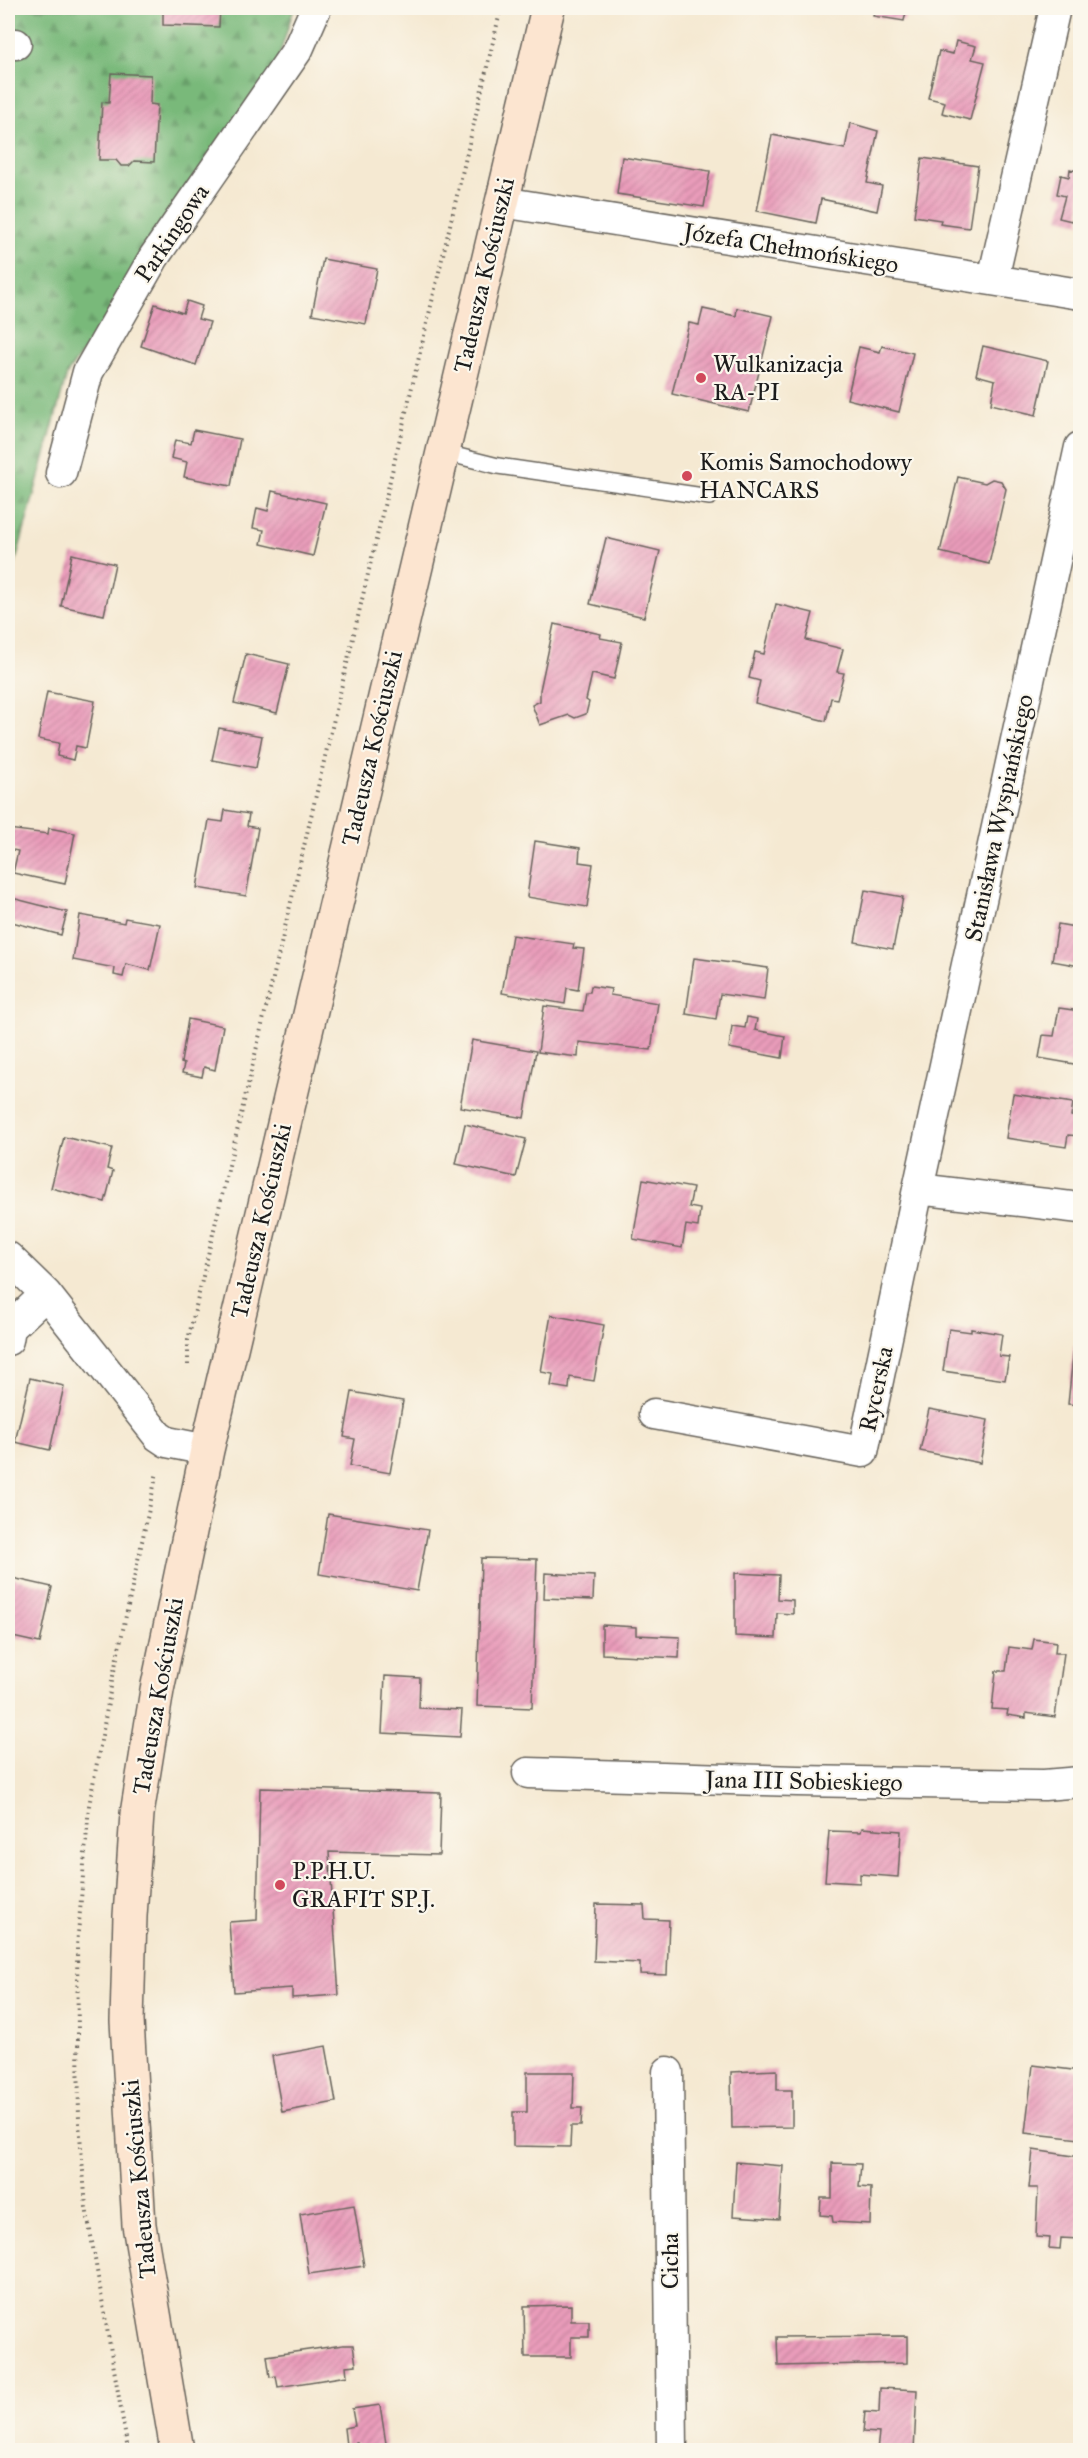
<svg xmlns="http://www.w3.org/2000/svg" width="1088" height="2458" font-family="'IM FELL Great Primer',serif">
<style>
.forest{fill:url(#forest-firs);stroke:#4a6a4b;stroke-width:1.5}
.building{fill:url(#building-hatch)}
.lines{fill:none;stroke-linecap:round;stroke-linejoin:round}
.service-casing{stroke:#68645c;stroke-width:18}
.minor-casing{stroke:#68645c;stroke-width:33}
.secondary-casing{stroke:#68645c;stroke-width:36}
.path{stroke:#68645c;stroke-width:4;stroke-dasharray:1.5 4.5;stroke-linecap:butt}
.service{stroke:#fff;stroke-width:15}
.minor{stroke:#fff;stroke-width:30}
.secondary{stroke:#fce5d0;stroke-width:33}
.poi-dot{fill:#d1495b;stroke:#fbf7ec;stroke-width:2}
.labels{text-anchor:middle;dominant-baseline:central;stroke-width:4.5;stroke-linejoin:round;paint-order:stroke}
.street-label{font-size:24px;fill:#1c1c1c;stroke:#fbf7ec}
.poi-label{font-size:24px;fill:#1c1c1c;stroke:#fbf7ec;text-anchor:start}
</style>
<defs>
<pattern id="forest-firs" width="22" height="20" patternUnits="userSpaceOnUse" patternTransform="scale(1.5)"><rect width="22" height="20" fill="#79b97a"/><path d="M5 1l3.5 6h-7zM16 11l3.5 6h-7z" fill="#689e69"/></pattern>
<pattern id="building-hatch" width="6" height="6" patternUnits="userSpaceOnUse" patternTransform="scale(1.5)"><rect width="6" height="6" fill="#e99bba"/><path d="M-1 1l2-2M0 6l6-6M5 7l2-2" fill="none" stroke="#c7859f"/></pattern>
</defs>
<rect width="100%" height="100%" fill="#fbf7ec"/>
<filter id="ink" filterUnits="userSpaceOnUse"><feTurbulence type="fractalNoise" baseFrequency=".0167" numOctaves="2"/><feDisplacementMap in="SourceGraphic" scale="12" xChannelSelector="R" yChannelSelector="G"/><feConvolveMatrix kernelMatrix="1 2 1 2 8 2 1 2 1" color-interpolation-filters="sRGB"/></filter>
<filter id="wash" filterUnits="userSpaceOnUse"><feTurbulence type="fractalNoise" baseFrequency=".008" numOctaves="4" result="noise"/><feDisplacementMap in="SourceGraphic" scale="24" xChannelSelector="R" yChannelSelector="G"/><feGaussianBlur stdDeviation="1.35" result="paint"/><feColorMatrix in="noise" values="0 0 0 0 0 0 0 0 0 0 0 0 0 0 0 0 0 1.4 0 .05"/><feComposite in="paint" operator="in"/></filter>
<g filter="url(#wash)">
<rect width="100%" height="100%" fill="#f5e9d2"/>
<!-- forest -->
<path class="forest" d="M8,8H294L270,86L67,374L8,589Z"/>
<g id="blocks">
<!-- building -->
<path class="building" d="M163,8H220L219,27L163,25Z
M875,8H907L904,21L873,16Z
M956,41L976,46L972,59L985,62L970,120L942,113L945,102L928,98L939,51L953,54Z
M111,73L151,75L150,104L157,105L154,162L134,161L129,166H121L116,160H99L102,102L109,103Z
M850,123L878,131L867,183L882,186L877,211L821,199L816,223L757,211L772,135L845,149Z
M622,157L710,171L704,207L617,194Z
M922,158L978,166L969,228L940,224L941,220L914,216Z
M1070,169L1080,172V223L1059,218L1065,196L1057,194L1061,175L1069,177Z
M323,259L377,269L366,324L312,314Z
M187,301L202,306L198,319L210,322L196,365L141,346L155,304L183,313Z
M737,308L773,316L749,412L672,394L689,323L699,325L703,309L736,316Z
M882,346L913,353L899,412L847,399L859,347L880,352Z
M983,346L1048,361L1036,415L991,404L995,380L976,375Z
M194,430L240,439L231,486L184,477L187,462L171,458L175,440L191,443Z
M958,477L985,483L992,479L1001,481L1006,489L989,564L940,552Z
M272,491L326,503L313,556L261,544L264,530L253,528L257,508L268,511Z
M606,538L660,551L644,617L590,604Z
M72,554L115,564L104,615L61,606Z
M776,604L813,613L806,640L843,649L837,672L844,673L837,699L831,698L826,721L755,703L760,681L749,678L755,652L764,654Z
M554,624L601,634L600,638L622,642L614,679L592,674L586,700L589,702L586,714L575,718L569,715L540,725L532,705L540,701V690Z
M246,654L289,664L277,713L234,703Z
M47,692L95,701L86,748L76,746L73,760L57,756L59,743L38,739Z
M219,728L262,736L256,768L212,760Z
M225,810L249,814L247,826L258,828L246,896L197,888L209,820L223,822Z
M49,828L75,833L65,884L13,873L18,851L8,849V829L48,834Z
M535,841L580,848L579,862L593,864L587,907L527,897Z
M865,890L903,897L893,949L855,942Z
M8,897L67,912L61,935L8,921Z
M80,915L124,923L125,918L160,924L150,970L126,964L123,977L114,975L115,968L73,960Z
M1058,924L1080,928V966L1052,961Z
M512,935L574,944L573,948L584,949L578,990L567,988L565,1004L502,993Z
M694,958L768,968L764,1000L720,994L716,1019L686,1014Z
M591,986L611,989L610,995L658,1003L651,1050L579,1042L578,1057L538,1052L544,1006L583,1011L586,992H590Z
M1059,1008L1080,1011V1065L1039,1058L1043,1035L1054,1036Z
M747,1017L757,1019L755,1030L785,1036L782,1058L729,1048L732,1026L745,1028Z
M188,1019L223,1026L215,1070L204,1067L202,1077L182,1073L184,1064L181,1063Z
M472,1040L536,1051L524,1118L460,1107Z
M1013,1094L1073,1103L1071,1116L1080,1118V1136L1068,1135L1066,1147L1006,1138Z
M465,1124L526,1139L516,1177L456,1164Z
M64,1137L112,1148L107,1169L113,1171L105,1202L51,1188Z
M643,1179L693,1188L689,1207L700,1209L698,1227L686,1225L682,1248L633,1239Z
M551,1315L604,1325L594,1381L570,1377L569,1389L551,1386L553,1374L541,1372Z
M949,1329L971,1332V1329L1002,1334L999,1356L1009,1357L1005,1380L943,1371Z
M1074,1346H1080V1405L1068,1404Z
M30,1378L64,1386L50,1450L15,1442Z
M352,1392L403,1401L390,1473L350,1466L355,1439L344,1437Z
M929,1409L988,1420L980,1463L920,1451Z
M328,1514L428,1530L417,1591L319,1574Z
M481,1558L537,1559L532,1708L477,1706Z
M545,1573L594,1576L593,1600L544,1598Z
M735,1573L779,1575L778,1599L793,1600V1614L777,1613L776,1638L735,1636Z
M8,1577L52,1587L40,1643L8,1636Z
M602,1625L636,1627V1635L680,1637L679,1658L602,1654Z
M1034,1639L1056,1642L1055,1653H1064L1055,1717L1026,1713V1718L1007,1715L1008,1710L992,1709L996,1671H1006L1009,1647L1032,1650Z
M385,1676L420,1678L419,1708L462,1710L460,1737L382,1733Z
M260,1788L441,1793L439,1855L329,1852L339,1995L292,1998V1988L234,1992L229,1922L257,1920Z
M862,1828L901,1831L898,1877L860,1874V1883L825,1881L829,1831L861,1832Z
M596,1904L644,1905L645,1919L669,1920L667,1975L640,1974V1963L594,1961Z
M326,2046L336,2102L282,2112L272,2056Z
M1033,2065L1080,2071V2139L1025,2133Z
M777,2070V2090H792V2127L732,2128L731,2072Z
M527,2072H574L573,2108H582L581,2126H571L570,2147L513,2146V2112H527Z
M1033,2150L1080,2157L1079,2239L1061,2238L1060,2249L1049,2248L1050,2238L1036,2237L1038,2188H1029Z
M736,2162L783,2166L779,2219L733,2216Z
M832,2163L861,2164L859,2187L871,2188L870,2224L833,2222L832,2216L820,2215L821,2198H832Z
M354,2205L364,2266L309,2274L300,2214Z
M571,2305V2321H589V2337H571V2357H525L524,2306Z
M907,2336V2363L778,2366L777,2337Z
M343,2345H353L356,2365L346,2366L347,2376L278,2387L276,2376L270,2377L267,2356Z
M880,2388L917,2390L914,2450H877L879,2433L863,2432L865,2412L879,2413Z
M380,2405L387,2450H358L357,2443L346,2445L344,2428L355,2426L352,2409Z"/>
</g>
</g>
<g filter="url(#ink)">
<use href="#blocks" fill-opacity="0" stroke="#68645c" stroke-width="1.5"/>
<g class="lines">
<defs>
<path id="service" d="M442,452L498,466L710,497"/>
<path id="minor" d="M8,44H16
M502,202L1080,294
M993,279L1055,8
M61,473L88,372L154,257L298,49L316,8
M918,1189L1080,1208
M8,1257L46,1294L158,1436L167,1442L207,1450
M8,1340L10,1328L46,1294
M654,1414L863,1452L918,1189L1080,447
M528,1773L797,1781L1044,1785L1080,1782
M668,2072L672,2450"/>
<path id="secondary" d="M177,2450L139,2225L127,2021L130,1916L137,1814L157,1690L207,1450L548,8"/>
</defs>
<!-- service casing -->
<use href="#service" class="service-casing"/>
<!-- minor casing -->
<use href="#minor" class="minor-casing"/>
<!-- secondary casing -->
<use href="#secondary" class="secondary-casing"/>
<!-- path -->
<path class="path" d="M188,1365V1340L501,8
M128,2450L86,2207L79,2123L77,1946L89,1806L113,1676L157,1472"/>
<!-- service -->
<use href="#service" class="service"/>
<!-- minor -->
<use href="#minor" class="minor"/>
<!-- secondary -->
<use href="#secondary" class="secondary"/>
</g>
</g>
<!-- markers -->
<g class="poi-dot">
<circle cx="701" cy="378" r="6"/>
<circle cx="687" cy="476" r="6"/>
<circle cx="280" cy="1885" r="6"/>
</g>
<g class="labels">
<!-- street labels -->
<g class="street-label">
<text transform="translate(172 233) rotate(-56)">Parkingowa</text>
<text transform="translate(791 248) rotate(9)">Józefa Chełmońskiego</text>
<text transform="translate(484 275) rotate(-77)">Tadeusza Kościuszki</text>
<text transform="translate(372 748) rotate(-77)">Tadeusza Kościuszki</text>
<text transform="translate(999 818) rotate(-78)">Stanisława Wyspiańskiego</text>
<text transform="translate(261 1221) rotate(-77)">Tadeusza Kościuszki</text>
<text transform="translate(876 1389) rotate(-78)">Rycerska</text>
<text transform="translate(158 1696) rotate(-80)">Tadeusza Kościuszki</text>
<text transform="translate(804 1781) rotate(1)">Jana III Sobieskiego</text>
<text transform="translate(139 2179) rotate(-95)">Tadeusza Kościuszki</text>
<text transform="translate(670 2261) rotate(-90)">Cicha</text>
</g>
<!-- poi labels -->
<g class="poi-label">
<text x="713" y="364">Wulkanizacja<tspan x="713" dy="28">RA-PI</tspan></text>
<text x="699" y="462">Komis Samochodowy<tspan x="699" dy="28">HANCARS</tspan></text>
<text x="292" y="1871">P.P.H.U.<tspan x="292" dy="28">GRAFIT SP.J.</tspan></text>
</g>
</g>
<!-- margin -->
<rect width="1088" height="2458" fill="none" stroke="#fbf7ec" stroke-width="30"/>
</svg>
